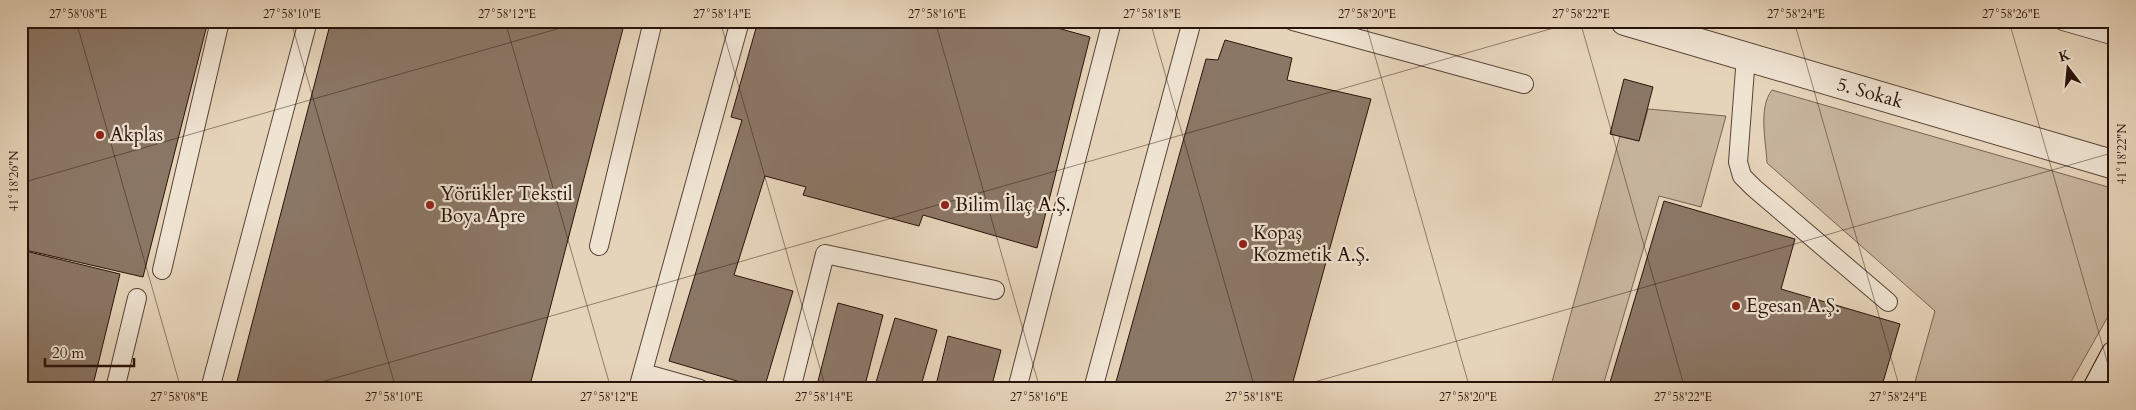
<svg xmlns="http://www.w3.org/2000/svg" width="2136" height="410" font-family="Cardo,serif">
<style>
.grass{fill:#c6b39c;stroke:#786353}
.building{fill:#8b7766;stroke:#29130a}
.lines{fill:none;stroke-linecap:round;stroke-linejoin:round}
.service-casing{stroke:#584336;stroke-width:20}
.minor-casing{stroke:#584336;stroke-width:30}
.secondary-casing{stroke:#29130a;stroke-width:30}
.service{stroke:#efe3d2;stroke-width:18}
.minor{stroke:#efe3d2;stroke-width:28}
.secondary{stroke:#efe3d2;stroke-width:28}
.ticks{fill:none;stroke:#29130a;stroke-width:1;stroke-opacity:0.45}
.poi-dot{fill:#8f2418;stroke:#efe3d2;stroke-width:2}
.labels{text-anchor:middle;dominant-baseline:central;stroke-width:4.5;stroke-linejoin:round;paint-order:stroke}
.street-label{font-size:19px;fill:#29130a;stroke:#efe3d2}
.poi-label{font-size:19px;fill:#29130a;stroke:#efe3d2;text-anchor:start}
.neatline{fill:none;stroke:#29130a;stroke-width:2}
.ticks-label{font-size:12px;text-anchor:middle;fill:#29130a}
</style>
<rect width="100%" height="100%" fill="#e6d4ba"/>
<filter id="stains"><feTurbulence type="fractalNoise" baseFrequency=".004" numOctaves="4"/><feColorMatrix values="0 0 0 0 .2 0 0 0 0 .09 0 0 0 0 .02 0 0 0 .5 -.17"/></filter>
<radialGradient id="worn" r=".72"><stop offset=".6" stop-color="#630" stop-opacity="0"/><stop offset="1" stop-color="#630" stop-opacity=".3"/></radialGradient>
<!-- grass -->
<path class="grass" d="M1772,90L2115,189V304L2067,389H1913L1935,311L1767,163C1766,141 1758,108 1772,90Z
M1648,109L1726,116L1701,207L1659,196L1602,389H1550L1620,136L1639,141Z"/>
<!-- building -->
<path class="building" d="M21,21H208L143,277L21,249Z
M331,21H625L529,389H235Z
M758,21H1032L1090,37L1037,248L923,215L919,226L803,195L806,187L765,176L734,275L793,291L764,389L669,361L742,120L731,117Z
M1225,40L1292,58L1287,80L1371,99L1291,389H1114L1206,59L1218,60Z
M1624,79L1653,87L1639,141L1610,134Z
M1664,201L1795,239L1781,289L1900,324L1881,389H1608Z
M21,250L120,274L92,389H21Z
M838,303L883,315L864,389H816Z
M895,318L937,330L920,389H874Z
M948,336L1001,350L991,389H935Z"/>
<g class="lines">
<defs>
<path id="service" d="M1293,21L1524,84
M2063,21L2115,36
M1746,56L1738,162L1742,176L1754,188L1888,302
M599,246L653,21
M162,270L220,21
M643,373L700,389
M115,389L137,298
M210,389L308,21
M638,389L740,21
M791,389L825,254L995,290
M1017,389L1112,21
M1093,389L1192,21"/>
<path id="minor" d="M1625,21L2115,165"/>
<path id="secondary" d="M2097,389L2115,355"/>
</defs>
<!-- service casing -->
<use href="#service" class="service-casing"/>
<!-- minor casing -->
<use href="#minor" class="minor-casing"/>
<!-- secondary casing -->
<use href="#secondary" class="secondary-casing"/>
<!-- service -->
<use href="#service" class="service"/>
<!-- minor -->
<use href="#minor" class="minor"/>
<!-- secondary -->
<use href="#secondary" class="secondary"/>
</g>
<!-- ticks -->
<path class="ticks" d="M76,21L181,389M291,21L396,389M505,21L611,389M720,21L826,389M935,21L1040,389M1150,21L1255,389M1365,21L1470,389M1580,21L1685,389M1794,21L1900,389M2009,21L2115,389M21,183L585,21M297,389L1578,21M1290,389L2115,152"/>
<!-- markers -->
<g class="poi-dot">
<circle cx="100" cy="135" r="5"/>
<circle cx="430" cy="205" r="5"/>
<circle cx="945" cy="205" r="5"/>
<circle cx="1243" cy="244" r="5"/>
<circle cx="1736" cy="306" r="5"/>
</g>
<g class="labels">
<!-- street labels -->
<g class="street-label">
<text transform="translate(1870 93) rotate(16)">5. Sokak</text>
</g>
<!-- poi labels -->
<g class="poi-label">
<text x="110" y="135">Akplas</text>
<text x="440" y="194">Yörükler Tekstil<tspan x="440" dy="22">Boya Apre</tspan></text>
<text x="955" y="205">Bilim İlaç A.Ş.</text>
<text x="1253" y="233">Kopaş<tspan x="1253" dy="22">Kozmetik A.Ş.</tspan></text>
<text x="1746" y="306">Egesan A.Ş.</text>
</g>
</g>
<!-- margin -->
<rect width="2136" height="410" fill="none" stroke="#e6d4ba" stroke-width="55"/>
<!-- north arrow -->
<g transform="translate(2068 68) rotate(344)" stroke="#efe3d2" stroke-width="4" paint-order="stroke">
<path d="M0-4L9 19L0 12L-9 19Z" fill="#29130a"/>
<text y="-8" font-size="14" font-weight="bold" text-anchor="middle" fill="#29130a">K</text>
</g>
<!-- scale -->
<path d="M45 358v8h89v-8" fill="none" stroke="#29130a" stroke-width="2.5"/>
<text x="52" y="358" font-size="15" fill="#29130a" stroke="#efe3d2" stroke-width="4" paint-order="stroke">20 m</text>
<rect x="28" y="28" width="2080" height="354" class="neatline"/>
<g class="ticks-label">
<text x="78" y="18">27°58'08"E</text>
<text x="292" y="18">27°58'10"E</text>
<text x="507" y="18">27°58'12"E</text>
<text x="722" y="18">27°58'14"E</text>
<text x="937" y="18">27°58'16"E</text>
<text x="1152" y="18">27°58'18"E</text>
<text x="1367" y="18">27°58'20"E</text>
<text x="1581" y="18">27°58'22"E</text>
<text x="1796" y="18">27°58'24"E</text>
<text x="2011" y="18">27°58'26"E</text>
<text transform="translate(2122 154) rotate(-90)" y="4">41°18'22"N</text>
<text transform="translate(14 181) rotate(-90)" y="4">41°18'26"N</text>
<text x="179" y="401">27°58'08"E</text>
<text x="394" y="401">27°58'10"E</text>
<text x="609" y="401">27°58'12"E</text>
<text x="824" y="401">27°58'14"E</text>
<text x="1039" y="401">27°58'16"E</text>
<text x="1254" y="401">27°58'18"E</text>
<text x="1468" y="401">27°58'20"E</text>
<text x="1683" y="401">27°58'22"E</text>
<text x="1898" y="401">27°58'24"E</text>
</g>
<rect width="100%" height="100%" filter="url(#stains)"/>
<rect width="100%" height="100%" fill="url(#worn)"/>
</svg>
